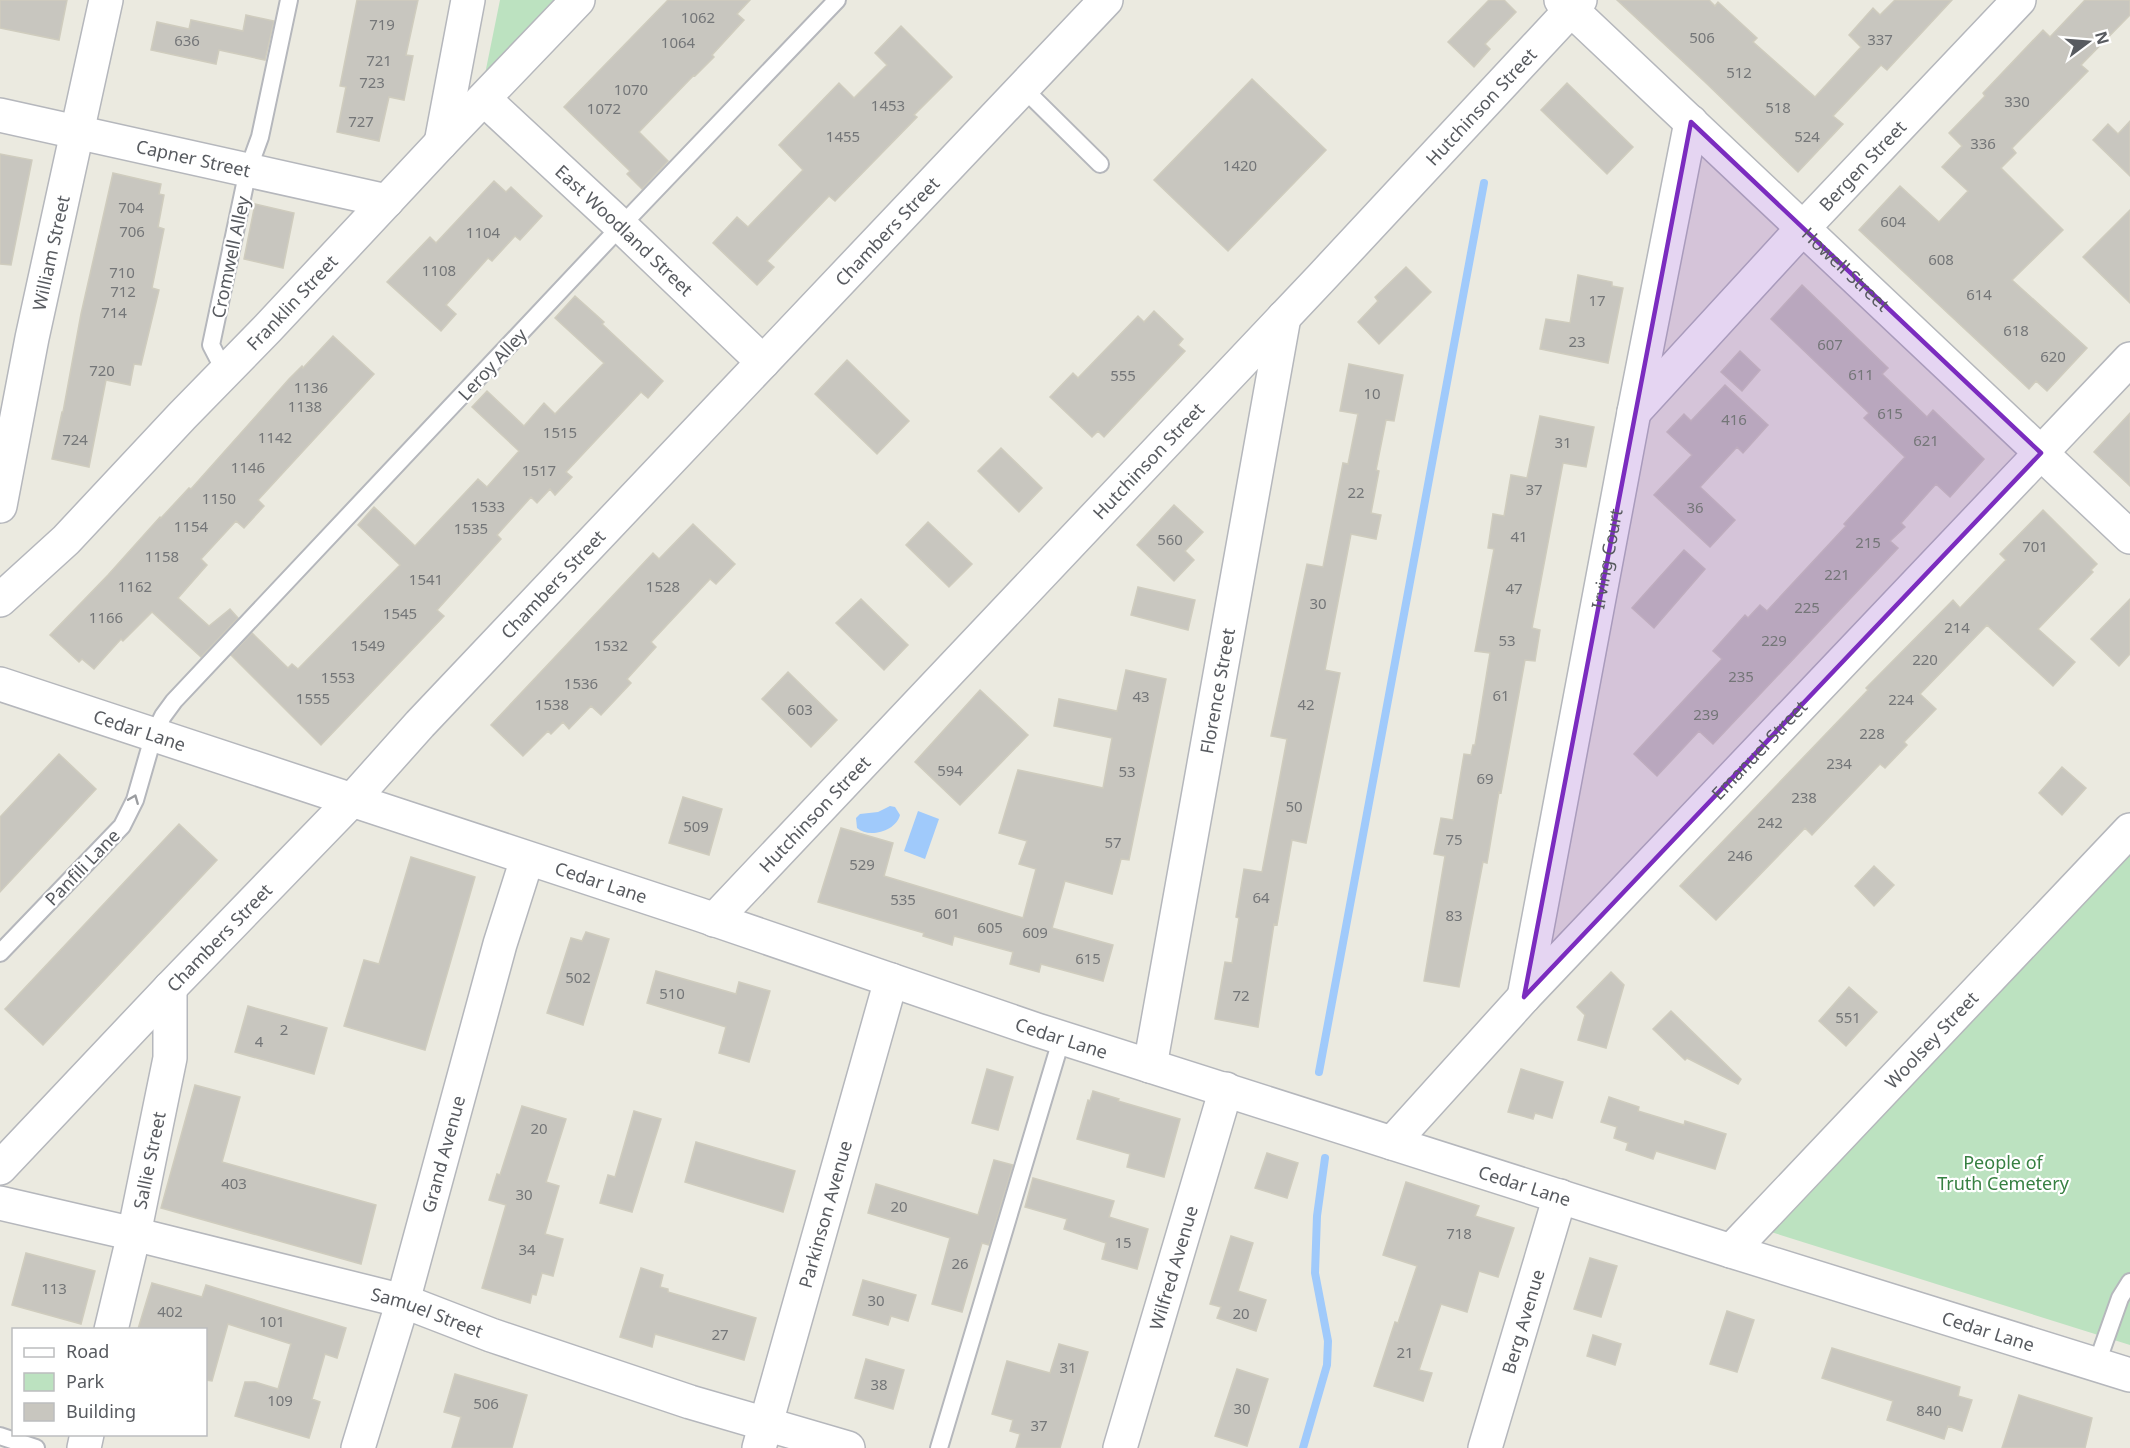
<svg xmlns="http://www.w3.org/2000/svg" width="2130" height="1448" font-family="'Noto Sans',sans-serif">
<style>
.green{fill:#bce2c0}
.water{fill:#a0cafb}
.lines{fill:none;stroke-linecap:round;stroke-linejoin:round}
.stream{stroke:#a0cafb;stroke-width:8}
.building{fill:#c8c6bf;stroke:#cfccbe;stroke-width:1.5}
.service-casing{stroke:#b5b7bc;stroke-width:20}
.minor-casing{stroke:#b5b7bc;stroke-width:36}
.tertiary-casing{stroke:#b5b7bc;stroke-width:36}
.service{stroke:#fff;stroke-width:16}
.minor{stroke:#fff;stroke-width:33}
.tertiary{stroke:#fff;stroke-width:33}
.oneway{stroke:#9b9da0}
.marked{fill:#7b2cbf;fill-opacity:0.2;stroke:#7b2cbf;stroke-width:4.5;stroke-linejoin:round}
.labels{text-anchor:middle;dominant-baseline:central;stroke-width:4.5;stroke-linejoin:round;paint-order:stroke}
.number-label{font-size:15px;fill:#747678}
.street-label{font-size:18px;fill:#585b60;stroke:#fff}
.park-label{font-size:18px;fill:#378042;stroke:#fff}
</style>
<rect width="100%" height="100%" fill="#ebeae0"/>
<!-- green -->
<path class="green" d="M500,0H559L483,84Z
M2130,855V1345L1771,1232Z"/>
<!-- water -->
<path class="water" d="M890,806L895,807L900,815C896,831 869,839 857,828L856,818L860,814L878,812Z
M918,811L939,819L925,859L904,851Z"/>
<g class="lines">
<!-- stream -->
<path class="stream" d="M1319,1072L1484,183
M1303,1448L1327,1365L1328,1341L1315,1273L1317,1216L1325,1158"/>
</g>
<!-- building -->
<path class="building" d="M0,0H67L59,40L0,28Z
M357,0H418L406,55L413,56L404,100L389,97L379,141L337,132L346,87L340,86Z
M668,0H750L737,14L744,20L712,55L714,57L695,76L694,75L639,132L668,161L642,189L627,174L630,171L564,107Z
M1489,0H1504L1516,12L1485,44L1490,49L1474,67L1448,42Z
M1617,0H1709L1715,6L1718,2L1757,38L1753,42L1815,97L1861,47L1849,35L1873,8L1880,15L1895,0H1952L1887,70L1881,65L1833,116L1843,124L1798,172L1705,82Z
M2085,0H2130V15L2081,65L2088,71L2012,148L2016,153L2001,168L2063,230L2012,280L2087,348L2047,391L2036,381L2029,389L1859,230L1900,186L1939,222L1968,191L1942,167L1962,146L1949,133L1985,96L1983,93L2043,30L2050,37Z
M246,15L274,21L265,60L219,50L216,64L151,50L157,22L189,29L191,20L243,31Z
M901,26L952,77L914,115L917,117L835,201L829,196L784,243L767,261L774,267L757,285L713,243L737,217L748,227L803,170L779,145L839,83L854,98L887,65L875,53Z
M1252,79L1326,150L1228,251L1154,180Z
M1567,83L1633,147L1607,174L1541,110Z
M2130,121V176L2093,140L2108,124L2118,134Z
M0,154L32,160L11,265L0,264Z
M113,173L161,184L159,194L164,195L158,227L164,229L152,288L159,290L141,365L134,364L130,385L106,380L89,467L52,459L62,412H63L81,314Z
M494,181L506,192L511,187L542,216L520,240L515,236L492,261L488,258L446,305L456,314L441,331L387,282L430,237L436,243Z
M255,204L294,213L283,268L244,259Z
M2130,210V303L2083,257Z
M1406,267L1431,292L1379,344L1358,322L1378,301L1375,297Z
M1578,275L1612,282V286L1623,288L1608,363L1540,349L1546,319L1570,323Z
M1802,285L1888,368L1882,374L1927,417L1933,410L1984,459L1950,497L1936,484L1901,523L1905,527L1890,541L1898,548L1713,744L1699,731L1657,776L1634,754L1722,659L1713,651L1745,615L1748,618L1760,605L1767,611L1846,526L1844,524L1905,457L1864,418L1869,413L1771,319Z
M575,296L604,322L602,324L663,381L648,398L641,392L566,472L572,477L555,495L550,489L537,503L531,497L497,535L501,539L437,610L444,616L321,745L231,655L252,633L288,668L292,664L298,669L400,565L358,525L374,507L415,546L478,479L487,487L519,451L472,407L487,391L524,426L544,403L555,414L604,363L555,318Z
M1154,311L1183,339L1178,345L1185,351L1104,437L1098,431L1092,437L1050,397L1073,373L1078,378L1138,316L1144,322Z
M333,336L374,374L258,500L264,506L244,528L236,521L201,559L207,565L178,598L209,626L230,609L238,618L201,657L152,612L123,641L121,639L94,669L82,659L79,662L50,635L108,575L160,517L161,518L189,488L191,489L289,379L302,366L303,368Z
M1740,351L1760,370L1742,391L1721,372Z
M847,360L909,421L877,454L815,394Z
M1349,364L1403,375L1394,421L1386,420L1376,470L1379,471L1371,513L1381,515L1376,539L1351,534L1325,670L1340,673L1306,843L1292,840L1277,925L1274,924L1258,1027L1215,1019L1225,962L1232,963L1239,918L1236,917L1244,869L1262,872L1287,739L1271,736L1307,564L1323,567L1343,463L1348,464L1358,414L1340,411Z
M1725,385L1768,425L1743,453L1737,447L1700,487L1735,520L1710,547L1654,495L1692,455L1667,432L1684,414L1691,421Z
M2130,413V486L2094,452Z
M1540,416L1594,427L1586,467L1563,463L1532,628L1540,630L1535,661L1525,660L1501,793L1499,792L1487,863L1483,862L1459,987L1424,981L1445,856L1434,854L1441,818L1453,820L1464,754L1471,755L1473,745H1475L1490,653L1475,651L1494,549L1488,548L1493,514L1504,516L1511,475L1527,478Z
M1001,448L1042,488L1019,512L978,471Z
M1174,505L1203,532L1185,551L1194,560L1174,581L1137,545Z
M2043,510L2097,564L2091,570L2093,572L2038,629L2075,662L2053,686L1987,625L1920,694L1936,709L1904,742L1907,745L1885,768L1880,764L1812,835L1805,828L1716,920L1680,886L1868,690L1866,688L1953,600L1960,608L2006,560L2000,554Z
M928,522L972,564L949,587L906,545Z
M693,524L735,564L716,584L710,579L651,642L656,647L627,679L631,683L601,715L591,706L569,729L563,722L551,734L548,731L523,756L491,725L653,553L659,559Z
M1684,550L1705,569L1654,628L1632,608Z
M1138,587L1195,600L1188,630L1131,615Z
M861,599L908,645L884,670L836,623Z
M2130,599V654L2119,666L2091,639Z
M1126,670L1166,679L1129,860L1121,859L1112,894L1065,881L1052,928L1113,945L1103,981L1041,964L1039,972L1010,964L1013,952L954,936L952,945L923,936L924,933L818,902L841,828L893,843L884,876L1023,918L1036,869L1019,864L1027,841L999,833L1018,770L1103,788L1112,738L1054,726L1059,699L1117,711Z
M788,672L837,720L811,747L762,699Z
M980,690L1028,735L960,805L915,762Z
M59,754L96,789L0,892V817Z
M2062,767L2086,788L2062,815L2039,793Z
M683,797L722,809L709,855L669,843Z
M179,824L217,860L43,1045L5,1009Z
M411,857L475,877L425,1050L344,1026L364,960L379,964Z
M1874,866L1894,885L1874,906L1855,886Z
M586,932L609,939L583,1025L547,1013L571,938L582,941Z
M656,971L736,994L739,982L770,991L749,1062L719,1053L726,1027L647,1003Z
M1611,972L1624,985L1606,1048L1578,1040L1585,1015L1577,1007Z
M1849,987L1877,1012L1846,1046L1819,1021Z
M248,1006L327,1028L314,1074L235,1052Z
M1671,1011L1741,1079L1738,1084L1687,1058L1685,1060L1653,1029Z
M987,1069L1013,1077L998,1130L972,1123Z
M1521,1069L1563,1082L1552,1118L1535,1113L1533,1119L1508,1112Z
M195,1085L240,1097L222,1162L376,1205L361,1264L161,1208Z
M1093,1091L1119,1099L1118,1101L1180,1119L1164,1177L1127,1167L1130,1154L1077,1139L1088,1100L1090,1101Z
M1609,1097L1639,1107L1638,1111L1684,1125L1685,1121L1726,1134L1715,1169L1656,1151L1653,1159L1626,1150L1628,1143L1614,1138L1617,1127L1601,1122Z
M522,1106L566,1119L546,1182L559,1186L545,1234L563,1239L553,1276L542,1273L536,1295L532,1294L530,1303L482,1288L506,1205L489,1200L497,1174L500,1175Z
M634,1111L661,1119L632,1212L600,1203L608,1175L615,1177Z
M696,1142L795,1171L783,1212L685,1182Z
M1267,1153L1298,1163L1287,1198L1255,1188Z
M994,1160L1013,1165L989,1245L982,1243L962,1312L932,1304L950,1238L868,1213L876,1184L978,1215Z
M1033,1178L1114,1201L1109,1217L1148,1229L1137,1269L1102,1259L1106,1243L1064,1229L1067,1219L1025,1207Z
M1406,1182L1479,1206L1475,1216L1514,1228L1498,1277L1479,1271L1467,1312L1441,1304L1419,1370L1432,1373L1423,1401L1374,1386L1395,1322L1398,1323L1417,1266L1383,1255Z
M1231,1236L1253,1243L1238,1291L1266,1300L1256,1331L1217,1318L1221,1307L1210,1304Z
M26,1253L95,1271L81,1324L12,1305Z
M1590,1258L1617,1266L1601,1317L1574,1309Z
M641,1268L663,1275L660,1287L668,1289V1292L756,1318L744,1360L655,1334L652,1347L620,1337Z
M863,1280L916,1295L908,1321L891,1316L888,1325L853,1315Z
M152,1283L202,1297L206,1285L346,1328L337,1358L325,1354L312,1399L320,1402L309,1438L235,1416L245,1382H255L278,1389L291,1344L228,1324L212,1381L206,1380V1329H138Z
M1727,1311L1754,1320L1737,1372L1710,1364Z
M1593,1335L1621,1344L1615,1365L1587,1356Z
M1059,1344L1088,1352L1060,1448H1016L1020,1434L1010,1431L1013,1420L992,1414L1007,1361L1050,1373Z
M1832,1348L1960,1387L1958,1396L1972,1400L1962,1431L1948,1426L1944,1439L1887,1420L1893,1401L1822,1378Z
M866,1359L904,1370L893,1409L855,1398Z
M1237,1369L1268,1379L1247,1446L1215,1436Z
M455,1374L527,1395L512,1448H452L461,1417L444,1412Z
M2019,1395L2092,1418L2085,1448H2002Z"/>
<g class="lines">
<defs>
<path id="service" d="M1023,88L1100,164
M225,372L211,345L248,170L260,137L289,0
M0,953L122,826L135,800L154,734L163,716L174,701L621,226L837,0
M2097,1363L2120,1298L2130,1282
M0,1436L36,1448
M939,1448L1062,1037"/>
<g id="minor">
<path id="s1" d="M1561,0L2130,537"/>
<path id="s2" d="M484,99L621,226L763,362"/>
<path id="s3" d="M0,115L387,201"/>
<path d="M441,143L468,0"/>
<path id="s4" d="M1634,412L1802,229L2019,0"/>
<path id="s5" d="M0,506L32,338L106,0"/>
<path id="s6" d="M0,600L66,540L182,416L268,328L441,143L578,0"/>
<path id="s7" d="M714,920L1322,277L1580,0"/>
<path id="s8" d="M1524,997L1634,412L1691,122"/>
<path id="s9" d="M1150,1066L1284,317"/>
<path id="s10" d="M1392,1143L1524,997L2130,359"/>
<path id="s11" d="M0,1203L134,1234L403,1301L491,1335L690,1402L848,1448"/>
<path id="s12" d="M1731,1251L2130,830"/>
<path id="s13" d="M111,1330L134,1234L170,1058V988"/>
<path d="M84,1448L87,1434"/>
<path id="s14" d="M358,1448L403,1301L500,944L527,859"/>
<path id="s15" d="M759,1448L891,980"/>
<path id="s16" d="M1120,1448L1226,1089"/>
<path id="s17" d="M1485,1448L1560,1196"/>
</g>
<g id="tertiary">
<path id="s18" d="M0,684L698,914L1037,1030L1731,1251L2130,1375"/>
<path id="s19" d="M0,1168L170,988L353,799L420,724L1106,0"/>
</g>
</defs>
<!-- service casing -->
<use href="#service" class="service-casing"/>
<!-- minor casing -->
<use href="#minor" class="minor-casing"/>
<!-- tertiary casing -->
<use href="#tertiary" class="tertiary-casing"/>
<!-- service -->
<use href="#service" class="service"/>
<!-- minor -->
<use href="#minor" class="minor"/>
<!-- tertiary -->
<use href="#tertiary" class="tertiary"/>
</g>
<!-- one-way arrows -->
<defs><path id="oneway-chevron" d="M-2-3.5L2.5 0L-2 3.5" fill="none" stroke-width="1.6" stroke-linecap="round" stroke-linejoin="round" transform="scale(1.5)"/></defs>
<use class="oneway" href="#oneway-chevron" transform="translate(134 799) rotate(-68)"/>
<!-- marked area -->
<path class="marked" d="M1691,122L2041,453L1524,997Z"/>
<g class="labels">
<!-- number labels -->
<g class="number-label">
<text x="698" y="17">1062</text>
<text x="382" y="24">719</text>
<text x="1702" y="37">506</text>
<text x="1880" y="39">337</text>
<text x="187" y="40">636</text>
<text x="678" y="42">1064</text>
<text x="379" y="60">721</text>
<text x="1739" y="72">512</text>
<text x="372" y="82">723</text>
<text x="631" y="89">1070</text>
<text x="2017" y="101">330</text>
<text x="888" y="105">1453</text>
<text x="1778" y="107">518</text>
<text x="604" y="108">1072</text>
<text x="361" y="121">727</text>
<text x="843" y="136">1455</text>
<text x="1807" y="136">524</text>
<text x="1983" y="143">336</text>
<text x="1240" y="165">1420</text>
<text x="131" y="207">704</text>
<text x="1893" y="221">604</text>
<text x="132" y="231">706</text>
<text x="483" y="232">1104</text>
<text x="1941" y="259">608</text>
<text x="439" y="270">1108</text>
<text x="122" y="272">710</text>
<text x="123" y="291">712</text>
<text x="1979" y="294">614</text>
<text x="1597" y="300">17</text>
<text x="114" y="312">714</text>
<text x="2016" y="330">618</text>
<text x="1577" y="341">23</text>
<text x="1830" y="344">607</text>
<text x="2053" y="356">620</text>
<text x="102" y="370">720</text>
<text x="1861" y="374">611</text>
<text x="1123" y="375">555</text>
<text x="311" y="387">1136</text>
<text x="1372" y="393">10</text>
<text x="305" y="406">1138</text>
<text x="1890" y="413">615</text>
<text x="1734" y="419">416</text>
<text x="560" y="432">1515</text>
<text x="275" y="437">1142</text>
<text x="75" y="439">724</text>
<text x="1926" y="440">621</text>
<text x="1563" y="442">31</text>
<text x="248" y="467">1146</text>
<text x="539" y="470">1517</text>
<text x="1534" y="489">37</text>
<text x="1356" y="492">22</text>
<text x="219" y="498">1150</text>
<text x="488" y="506">1533</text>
<text x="1695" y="507">36</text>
<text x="191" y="526">1154</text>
<text x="471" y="528">1535</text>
<text x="1519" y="536">41</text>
<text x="1170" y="539">560</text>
<text x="1868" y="542">215</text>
<text x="2035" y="546">701</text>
<text x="162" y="556">1158</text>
<text x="1837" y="574">221</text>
<text x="426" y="579">1541</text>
<text x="135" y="586">1162</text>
<text x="663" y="586">1528</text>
<text x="1514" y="588">47</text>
<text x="1318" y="603">30</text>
<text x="1807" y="607">225</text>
<text x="400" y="613">1545</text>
<text x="106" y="617">1166</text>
<text x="1957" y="627">214</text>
<text x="1507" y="640">53</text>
<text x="1774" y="640">229</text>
<text x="368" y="645">1549</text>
<text x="611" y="645">1532</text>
<text x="1925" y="659">220</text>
<text x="1741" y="676">235</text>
<text x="338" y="677">1553</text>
<text x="581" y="683">1536</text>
<text x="1501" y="695">61</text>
<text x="1141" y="696">43</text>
<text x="313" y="698">1555</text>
<text x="1901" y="699">224</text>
<text x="552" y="704">1538</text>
<text x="1306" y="704">42</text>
<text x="800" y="709">603</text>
<text x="1706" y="714">239</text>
<text x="1872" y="733">228</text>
<text x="1839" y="763">234</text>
<text x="950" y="770">594</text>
<text x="1127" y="771">53</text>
<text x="1485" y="778">69</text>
<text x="1804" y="797">238</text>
<text x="1294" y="806">50</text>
<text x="1770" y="822">242</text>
<text x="696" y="826">509</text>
<text x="1454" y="839">75</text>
<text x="1113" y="842">57</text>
<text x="1740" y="855">246</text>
<text x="862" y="864">529</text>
<text x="1261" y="897">64</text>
<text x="903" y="899">535</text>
<text x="947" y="913">601</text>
<text x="1454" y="915">83</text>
<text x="990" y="927">605</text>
<text x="1035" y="932">609</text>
<text x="1088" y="958">615</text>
<text x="578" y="977">502</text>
<text x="672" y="993">510</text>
<text x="1241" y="995">72</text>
<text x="1848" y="1017">551</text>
<text x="284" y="1029">2</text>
<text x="259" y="1041">4</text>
<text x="539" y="1128">20</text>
<text x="234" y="1183">403</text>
<text x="524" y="1194">30</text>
<text x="899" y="1206">20</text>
<text x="1459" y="1233">718</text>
<text x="1123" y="1242">15</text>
<text x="527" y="1249">34</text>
<text x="960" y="1263">26</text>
<text x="54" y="1288">113</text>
<text x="876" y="1300">30</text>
<text x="170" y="1311">402</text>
<text x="1241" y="1313">20</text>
<text x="272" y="1321">101</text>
<text x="720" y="1334">27</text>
<text x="1405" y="1352">21</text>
<text x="1068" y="1367">31</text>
<text x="879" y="1384">38</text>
<text x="280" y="1400">109</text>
<text x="486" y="1403">506</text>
<text x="1242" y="1408">30</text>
<text x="1929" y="1410">840</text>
<text x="1039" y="1425">37</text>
</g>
<!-- street labels -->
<g class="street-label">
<text stroke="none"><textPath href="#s7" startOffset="1118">Hutchinson Street</textPath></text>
<text stroke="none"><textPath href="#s3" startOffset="198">Capner Street</textPath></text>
<text stroke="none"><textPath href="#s4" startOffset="336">Bergen Street</textPath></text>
<text stroke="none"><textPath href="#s2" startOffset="192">East Woodland Street</textPath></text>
<text stroke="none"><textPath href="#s19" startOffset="1290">Chambers Street</textPath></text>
<text stroke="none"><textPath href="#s5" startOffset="258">William Street</textPath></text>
<text transform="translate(230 257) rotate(-78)">Cromwell Alley</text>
<text stroke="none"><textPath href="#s1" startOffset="392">Howell Street</textPath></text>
<text stroke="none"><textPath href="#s6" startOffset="417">Franklin Street</textPath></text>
<text transform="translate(492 364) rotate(-47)">Leroy Alley</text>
<text stroke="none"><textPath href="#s7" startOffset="632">Hutchinson Street</textPath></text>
<text stroke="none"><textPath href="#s8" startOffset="446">Irving Court</textPath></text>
<text stroke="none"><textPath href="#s19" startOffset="804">Chambers Street</textPath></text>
<text stroke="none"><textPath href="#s9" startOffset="381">Florence Street</textPath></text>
<text stroke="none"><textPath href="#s18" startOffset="147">Cedar Lane</textPath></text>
<text stroke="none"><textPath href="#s10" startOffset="538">Emanuel Street</textPath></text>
<text stroke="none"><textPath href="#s7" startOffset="146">Hutchinson Street</textPath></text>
<text transform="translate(82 867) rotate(-46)">Panfili Lane</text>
<text stroke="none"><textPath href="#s18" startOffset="633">Cedar Lane</textPath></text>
<text stroke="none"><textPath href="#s19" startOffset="318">Chambers Street</textPath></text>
<text stroke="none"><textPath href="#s18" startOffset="1119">Cedar Lane</textPath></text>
<text stroke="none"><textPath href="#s12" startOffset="291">Woolsey Street</textPath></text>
<text stroke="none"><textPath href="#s14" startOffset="306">Grand Avenue</textPath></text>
<text stroke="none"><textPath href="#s13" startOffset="174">Sallie Street</textPath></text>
<text stroke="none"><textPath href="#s18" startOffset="1605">Cedar Lane</textPath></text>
<text stroke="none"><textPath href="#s15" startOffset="243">Parkinson Avenue</textPath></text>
<text stroke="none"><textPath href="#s16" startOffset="188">Wilfred Avenue</textPath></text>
<text stroke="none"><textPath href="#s11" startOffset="441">Samuel Street</textPath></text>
<text stroke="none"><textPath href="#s17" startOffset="132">Berg Avenue</textPath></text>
<text stroke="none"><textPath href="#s18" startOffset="2091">Cedar Lane</textPath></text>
</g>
<!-- park labels -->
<g class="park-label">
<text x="2003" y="1162">People of<tspan x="2003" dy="21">Truth Cemetery</tspan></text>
</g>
</g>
<!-- legend -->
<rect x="12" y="1328" width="195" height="108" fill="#ffffff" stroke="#bcbdbf" stroke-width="1.5"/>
<rect x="24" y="1348" width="30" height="9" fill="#ffffff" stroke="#bcbdbf" stroke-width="1.5"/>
<text x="66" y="1358" font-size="18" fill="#585b60">Road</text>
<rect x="24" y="1373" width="30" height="18" fill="#bce2c0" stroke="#bcbdbf" stroke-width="1.5"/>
<text x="66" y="1388" font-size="18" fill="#585b60">Park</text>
<rect x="24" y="1403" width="30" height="18" fill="#c8c6bf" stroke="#bcbdbf" stroke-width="1.5"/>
<text x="66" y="1418" font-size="18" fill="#585b60">Building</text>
<!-- north arrow -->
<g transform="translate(2088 42) rotate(74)" stroke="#ffffff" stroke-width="4.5" paint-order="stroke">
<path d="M0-4.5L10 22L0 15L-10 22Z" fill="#585b60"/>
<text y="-9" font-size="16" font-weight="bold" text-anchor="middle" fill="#585b60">N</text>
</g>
</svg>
